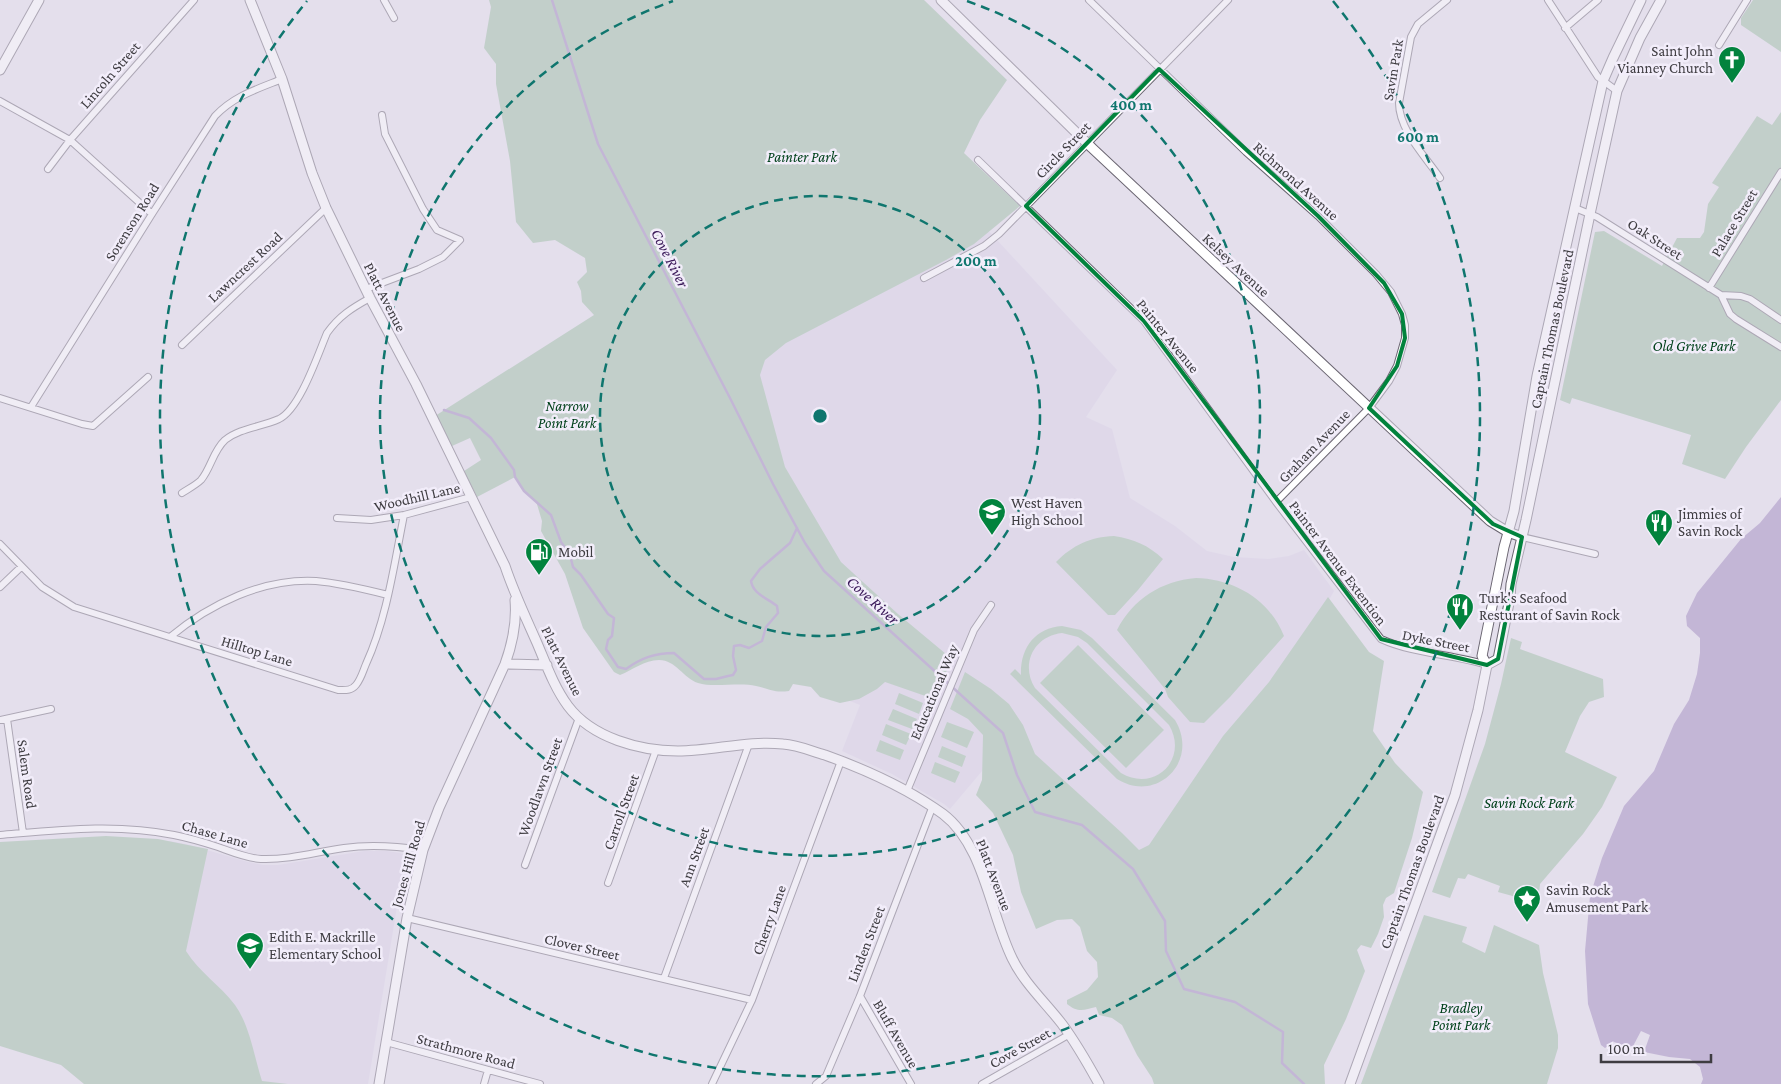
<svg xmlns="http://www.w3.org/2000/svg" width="1781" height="1084" font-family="'Crimson Pro',serif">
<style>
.built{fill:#d9d1e5}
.green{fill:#9abda1;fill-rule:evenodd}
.water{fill:#9c85ba}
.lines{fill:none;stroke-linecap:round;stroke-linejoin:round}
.stream{stroke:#9c85ba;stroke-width:2.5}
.street-casing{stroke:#6b6672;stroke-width:8}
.secondary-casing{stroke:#6b6672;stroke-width:11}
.street{stroke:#fff;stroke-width:6}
.secondary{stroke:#fff;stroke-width:9}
.marked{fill:none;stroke:#02833d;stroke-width:4;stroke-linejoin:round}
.ring{fill:none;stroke:#0f766e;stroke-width:2.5;stroke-dasharray:9 6}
.labels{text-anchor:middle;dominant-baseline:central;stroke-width:5;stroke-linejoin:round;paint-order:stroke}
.poi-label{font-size:15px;fill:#3e3c41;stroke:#f2edfa;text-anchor:start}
.street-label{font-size:15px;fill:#3e3c41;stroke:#f2edfa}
.park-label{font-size:15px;font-style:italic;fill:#01411b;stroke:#f2edfa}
.water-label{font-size:16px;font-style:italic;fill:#391858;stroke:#f2edfa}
.centre{fill:#0f766e;stroke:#f2edfa;stroke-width:2.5}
.ring-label{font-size:15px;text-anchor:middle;font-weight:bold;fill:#0f766e;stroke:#f2edfa;stroke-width:5;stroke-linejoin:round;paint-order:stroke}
</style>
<rect width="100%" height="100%" fill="#e4dfec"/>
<!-- built -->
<path class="built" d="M973,214L1117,370L1086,417L1112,429L1130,498L1175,526L1207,551L1234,557L1268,559L1289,556L1304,550L1334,591L1320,616L1146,858L993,758L950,809L944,804L892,774L842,751L860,705L845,699L677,398Z
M169,841L186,844L248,862L263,865H278L364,851H387L400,853L406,856L407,862L401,882L368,1084H100Z"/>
<!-- green -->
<path class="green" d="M489,0H924L1007,80L980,120L964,153L1020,206L974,244L946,260L786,343L765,360L760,375L785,467L841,562L898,614L952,659L934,699L885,682L877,689L859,699L840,703L820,697L811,687L793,684L789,691C773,693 771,689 756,686C739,682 713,688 698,683C683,678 676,660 659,660C644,660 633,670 620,675L614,672L583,628L565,574L541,531L542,521L536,501L524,491L515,477L477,497L464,471L481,460L470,438L452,446L435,416L594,315L582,302L581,291L577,282L587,272L585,258L555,240L533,243L516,222L510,161L496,84V64L484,48L491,7Z
M1753,0H1781V52L1741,25V18Z
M1781,112V400L1746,447L1725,479L1682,464L1691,435L1572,398L1570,404L1560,400L1595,232L1604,231L1662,266L1677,238H1700L1704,232L1708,204L1719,187L1712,183L1757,116L1772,125Z
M1114,536C1134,539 1148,545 1163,559L1138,590L1115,615H1108L1056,562C1073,545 1090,537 1114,536Z
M1196,578C1234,579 1269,599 1284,636L1230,697L1204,723L1190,722L1168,697L1165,689L1117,630C1133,599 1161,581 1196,578Z
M1328,597L1369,652L1384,661L1373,731L1395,763L1423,792L1412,838L1394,893L1386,898L1383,905L1384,917L1378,934L1371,948L1361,945L1357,950L1365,971L1346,1019L1324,1065L1325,1084H1154L1152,1078L1137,1055L1122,1025L1112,1018L1099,1015L1096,1007C1084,1010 1078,1013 1067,1004V1000L1087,990L1098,977L1097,962L1087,951L1080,927L1072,919L1057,920L1036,929L1021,892L1013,855L993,813L976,795L982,780L983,735L968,719L950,709L965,672L991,689L1009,704L1023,725L1035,754L1122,833L1139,850L1149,845L1223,736L1269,682Z
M1062,626L1081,630L1092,638L1175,720C1200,761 1157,804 1117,779L1010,674L1015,669L1021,675C1020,648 1035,628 1062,626ZM1062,633L1078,637L1087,643L1169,725C1189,759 1155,793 1121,773L1035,688C1020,664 1034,636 1062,633Z
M1511,638L1522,642L1520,649L1603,679L1604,697L1589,702L1580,716L1565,752L1617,777L1602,807L1583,834L1540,884L1538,903L1498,892L1500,886L1468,874L1465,879L1458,878L1450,898L1432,892L1485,744L1501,684Z
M1078,645L1164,730L1126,768L1040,683Z
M899,693L923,703L919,714L895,704Z
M893,709L917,719L912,729L888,720Z
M947,722L974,732L967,748L941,737Z
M886,724L911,734L906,745L882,735Z
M880,740L904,750L900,760L876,751Z
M942,746L966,756L962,767L938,757Z
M935,762L960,772L955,783L931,773Z
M106,836L158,839L208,849L186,951C199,972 220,985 235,1005C250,1026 254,1056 262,1081L288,1084H84L61,1065L0,1046V842Z
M1424,915L1467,927L1462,942L1485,953L1494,925L1539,945L1543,973L1558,1035V1048L1547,1084H1361Z"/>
<!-- water -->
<path class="water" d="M1781,497V1084H1701L1703,1079L1700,1067L1690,1059L1669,1057L1644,1052L1650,1035L1641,1031L1632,1048L1614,1042L1605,1048L1601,1045L1588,1004L1585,951L1590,896L1602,858L1624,806L1654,771L1674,724L1689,700L1697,674L1700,653V638L1687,626L1686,616L1697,593L1741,539L1760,523Z"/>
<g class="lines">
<!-- stream -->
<path class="stream" d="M552,0L598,144L730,398L773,484L805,543L824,571L1003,733L1017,775L1035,812L1082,825L1133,869L1165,921L1166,951L1184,989L1235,1002L1283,1032L1282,1063L1304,1084
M444,410L469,418L491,438L514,470L515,477L524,491L551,515L561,542L570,555L573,567L581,575L608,614L614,618L612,636L608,640L606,649L618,667L626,669C641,658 655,653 674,653L704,679H716L728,676L733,675L736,670L733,656L734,646L740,645L749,648L762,641L766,627L778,613L777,606C767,598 753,594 751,581L760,569L790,543L797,528"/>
<defs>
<path id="street" d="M384,0L394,18
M1089,0L1246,152L1318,216L1376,274L1391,292L1402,314L1405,325V338L1397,366L1389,381L1369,408L1276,502
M1548,0L1598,77L1617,91
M1565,28L1598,0
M1719,45L1747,0
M0,101L70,140L152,214
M978,160L1144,321L1276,502L1381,639C1414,654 1452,654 1487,665
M48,169L70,140L194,0
M1440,178C1425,156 1399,130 1399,103L1411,37L1418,24L1447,0
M1575,208L1597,217L1721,295L1741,296L1750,299L1781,320
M924,278L984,246L999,234L1228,0
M1709,288L1781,172
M366,289L419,269L443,257L460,240L437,230L423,209L385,134L382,115
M1721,295L1730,314L1736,319L1781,347
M182,345L326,208
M0,398L82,424L93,426L148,377
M31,407L152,214L215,116C234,96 257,89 282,79
M182,493C188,489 196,485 201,480C211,468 213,451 225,440C240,428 261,427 279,419C300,409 318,354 327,333C339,316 352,308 370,298
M337,518L371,520L404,515L471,497
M1522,537L1595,554
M0,544L42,587L74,607L338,690C345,690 351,691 356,685C361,679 363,671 366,664C387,618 394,565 404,515
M0,587L21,567
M170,637C210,604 263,578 316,581C340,583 364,589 388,595
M7,719L23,833
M0,720L51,709
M907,791L974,630L991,605
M0,835C58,830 116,823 174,835C189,838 203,842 218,847C232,852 246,858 261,859C289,860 316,852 344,848C371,844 396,846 423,850
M525,865L579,718
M608,883L656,750
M407,918L752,1000
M664,978L749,744
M860,996L911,1084
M386,1042L540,1084
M484,1084L488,1070
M712,1084L752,1000L841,761
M816,1084L826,1076L860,996L932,808
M982,1084L1070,1034"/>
<path id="secondary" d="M250,0L282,79L312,173L326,208L370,298L416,384L505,566C514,593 526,618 537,643C546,664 554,687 568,706C592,738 640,751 678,751C713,751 748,740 783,744C798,745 811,751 825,755C867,770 907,788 943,814C984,845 990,913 1012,958C1024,983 1045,1002 1062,1024C1076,1043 1088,1064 1099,1084
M941,0L1092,148L1490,521L1508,532L1522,537
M0,70L39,0
M505,664L547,665
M1487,665L1498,659L1510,598L1511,584L1526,520L1590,214L1617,91L1640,38L1661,0
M379,1084L407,918L423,850L439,808L505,664C513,642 517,623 515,600
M1350,1084L1455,795L1478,710L1487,665L1482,656L1504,547L1514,511L1537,376L1603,81L1613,58L1641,0"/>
</defs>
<!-- street casing -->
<use href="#street" class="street-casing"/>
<!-- secondary casing -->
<use href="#secondary" class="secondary-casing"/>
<!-- street -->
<use href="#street" class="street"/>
<!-- secondary -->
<use href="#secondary" class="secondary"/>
</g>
<!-- marked area -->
<path d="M0 0H1781V1084H0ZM1159,69L1318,216L1384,283L1402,314L1405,338L1397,366L1369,408L1493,524L1522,537L1498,659L1487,665L1381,639L1144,321L1026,206Z" fill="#e4dfec" fill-opacity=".55" fill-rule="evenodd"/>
<path class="marked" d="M1159,69L1318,216L1384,283L1402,314L1405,338L1397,366L1369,408L1493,524L1522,537L1498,659L1487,665L1381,639L1144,321L1026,206Z"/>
<!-- distance rings -->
<g class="ring">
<circle cx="820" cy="416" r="220"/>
<path d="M967 1A440 440 0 1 1 673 1"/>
<path d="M1333 1A660 660 0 1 1 307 1"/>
</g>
<!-- icons -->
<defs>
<symbol id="church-pin" viewBox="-11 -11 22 30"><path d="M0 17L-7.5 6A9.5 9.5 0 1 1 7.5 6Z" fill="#02833d" stroke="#f2edfa"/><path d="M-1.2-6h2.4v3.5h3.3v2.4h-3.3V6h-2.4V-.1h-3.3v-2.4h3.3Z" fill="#fff"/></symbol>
<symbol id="school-pin" viewBox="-11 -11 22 30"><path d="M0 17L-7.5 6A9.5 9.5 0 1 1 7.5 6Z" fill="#02833d" stroke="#f2edfa"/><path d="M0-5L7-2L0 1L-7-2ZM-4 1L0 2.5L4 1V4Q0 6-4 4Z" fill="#fff"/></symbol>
<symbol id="restaurant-pin" viewBox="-11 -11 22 30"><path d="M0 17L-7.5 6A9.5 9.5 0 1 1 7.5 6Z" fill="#02833d" stroke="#f2edfa"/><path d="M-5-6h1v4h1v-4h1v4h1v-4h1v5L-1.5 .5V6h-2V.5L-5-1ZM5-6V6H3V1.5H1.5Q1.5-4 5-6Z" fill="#fff"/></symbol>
<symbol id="fuel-pin" viewBox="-11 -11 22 30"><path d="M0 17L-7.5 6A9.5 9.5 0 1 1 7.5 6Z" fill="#02833d" stroke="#f2edfa"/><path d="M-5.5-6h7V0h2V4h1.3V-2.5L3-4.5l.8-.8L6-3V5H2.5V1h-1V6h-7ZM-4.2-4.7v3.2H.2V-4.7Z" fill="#fff"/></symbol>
<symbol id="sight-pin" viewBox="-11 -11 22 30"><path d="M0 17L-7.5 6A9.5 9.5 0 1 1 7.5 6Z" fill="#02833d" stroke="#f2edfa"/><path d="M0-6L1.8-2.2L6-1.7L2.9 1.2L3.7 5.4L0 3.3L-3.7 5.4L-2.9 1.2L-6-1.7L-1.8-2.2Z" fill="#fff"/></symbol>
</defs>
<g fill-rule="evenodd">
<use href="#church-pin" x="1716" y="44" width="32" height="43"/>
<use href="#school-pin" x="976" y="496" width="32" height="43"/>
<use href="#restaurant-pin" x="1643" y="507" width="32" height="43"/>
<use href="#fuel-pin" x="523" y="536" width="32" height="43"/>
<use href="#restaurant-pin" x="1444" y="591" width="32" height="43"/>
<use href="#sight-pin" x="1511" y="883" width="32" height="43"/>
<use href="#school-pin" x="234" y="930" width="32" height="43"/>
</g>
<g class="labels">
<!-- poi labels -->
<g class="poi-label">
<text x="1713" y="51" text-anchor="end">Saint John<tspan x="1713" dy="17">Vianney Church</tspan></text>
<text x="1011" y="503">West Haven<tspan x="1011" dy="17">High School</tspan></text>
<text x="1678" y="514">Jimmies of<tspan x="1678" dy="17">Savin Rock</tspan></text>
<text x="558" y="552">Mobil</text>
<text x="1479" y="598">Turk's Seafood<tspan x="1479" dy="17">Resturant of Savin Rock</tspan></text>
<text x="1546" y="890">Savin Rock<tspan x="1546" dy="17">Amusement Park</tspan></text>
<text x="269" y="937">Edith E. Mackrille<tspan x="269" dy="17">Elementary School</tspan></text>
</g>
<!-- street labels -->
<g class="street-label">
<text transform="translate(1393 70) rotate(-80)">Savin Park</text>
<text transform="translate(110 75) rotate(-49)">Lincoln Street</text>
<text transform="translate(1063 150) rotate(-46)">Circle Street</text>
<text transform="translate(1296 181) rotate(42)">Richmond Avenue</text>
<text transform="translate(132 222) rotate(-58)">Sorenson Road</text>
<text transform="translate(1734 223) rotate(-59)">Palace Street</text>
<text transform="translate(1655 239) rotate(33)">Oak Street</text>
<text transform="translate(1236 265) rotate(43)">Kelsey Avenue</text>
<text transform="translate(245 267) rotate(-43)">Lawncrest Road</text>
<text transform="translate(385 297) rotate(63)">Platt Avenue</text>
<text transform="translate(1552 329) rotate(-78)">Captain Thomas Boulevard</text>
<text transform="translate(1168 336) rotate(51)">Painter Avenue</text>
<text transform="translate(1314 446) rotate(-46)">Graham Avenue</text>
<text transform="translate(417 497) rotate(-13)">Woodhill Lane</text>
<text transform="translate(1338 563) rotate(53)">Painter Avenue Extention</text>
<text transform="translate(1436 641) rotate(11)">Dyke Street</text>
<text transform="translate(257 651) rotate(17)">Hilltop Lane</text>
<text transform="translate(562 661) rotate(64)">Platt Avenue</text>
<text transform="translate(934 692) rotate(-67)">Educational Way</text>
<text transform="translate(27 774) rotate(82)">Salem Road</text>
<text transform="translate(540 787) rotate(-70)">Woodlawn Street</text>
<text transform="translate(621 812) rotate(-70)">Carroll Street</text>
<text transform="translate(215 834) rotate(16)">Chase Lane</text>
<text transform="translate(694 857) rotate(-70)">Ann Street</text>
<text transform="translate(408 864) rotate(-74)">Jones Hill Road</text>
<text transform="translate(1412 872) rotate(-70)">Captain Thomas Boulevard</text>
<text transform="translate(994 875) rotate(69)">Platt Avenue</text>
<text transform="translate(769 920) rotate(-70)">Cherry Lane</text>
<text transform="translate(866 944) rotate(-69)">Linden Street</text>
<text transform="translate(582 947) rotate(13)">Clover Street</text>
<text transform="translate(896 1034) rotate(60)">Bluff Avenue</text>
<text transform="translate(1020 1048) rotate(-29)">Cove Street</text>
<text transform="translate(466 1051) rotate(15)">Strathmore Road</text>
</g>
<!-- park labels -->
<g class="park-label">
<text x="802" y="157">Painter Park</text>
<text x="1694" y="346">Old Grive Park</text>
<text x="567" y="406">Narrow<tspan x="567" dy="17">Point Park</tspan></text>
<text x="1529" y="803">Savin Rock Park</text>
<text x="1461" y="1008">Bradley<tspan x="1461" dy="17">Point Park</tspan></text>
</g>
<!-- water labels -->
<g class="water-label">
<text transform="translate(670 258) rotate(63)">Cove River</text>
<text transform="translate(873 600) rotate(42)">Cove River</text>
</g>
</g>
<circle cx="820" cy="416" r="8" class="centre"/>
<g class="ring-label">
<text x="1131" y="110">400 m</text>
<text x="1418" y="142">600 m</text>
<text x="976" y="266">200 m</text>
</g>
<!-- scale -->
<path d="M1601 1054v8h110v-8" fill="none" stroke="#3e3c41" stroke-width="2.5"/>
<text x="1608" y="1054" font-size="15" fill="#3e3c41" stroke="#f2edfa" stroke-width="4" paint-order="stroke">100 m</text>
</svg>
